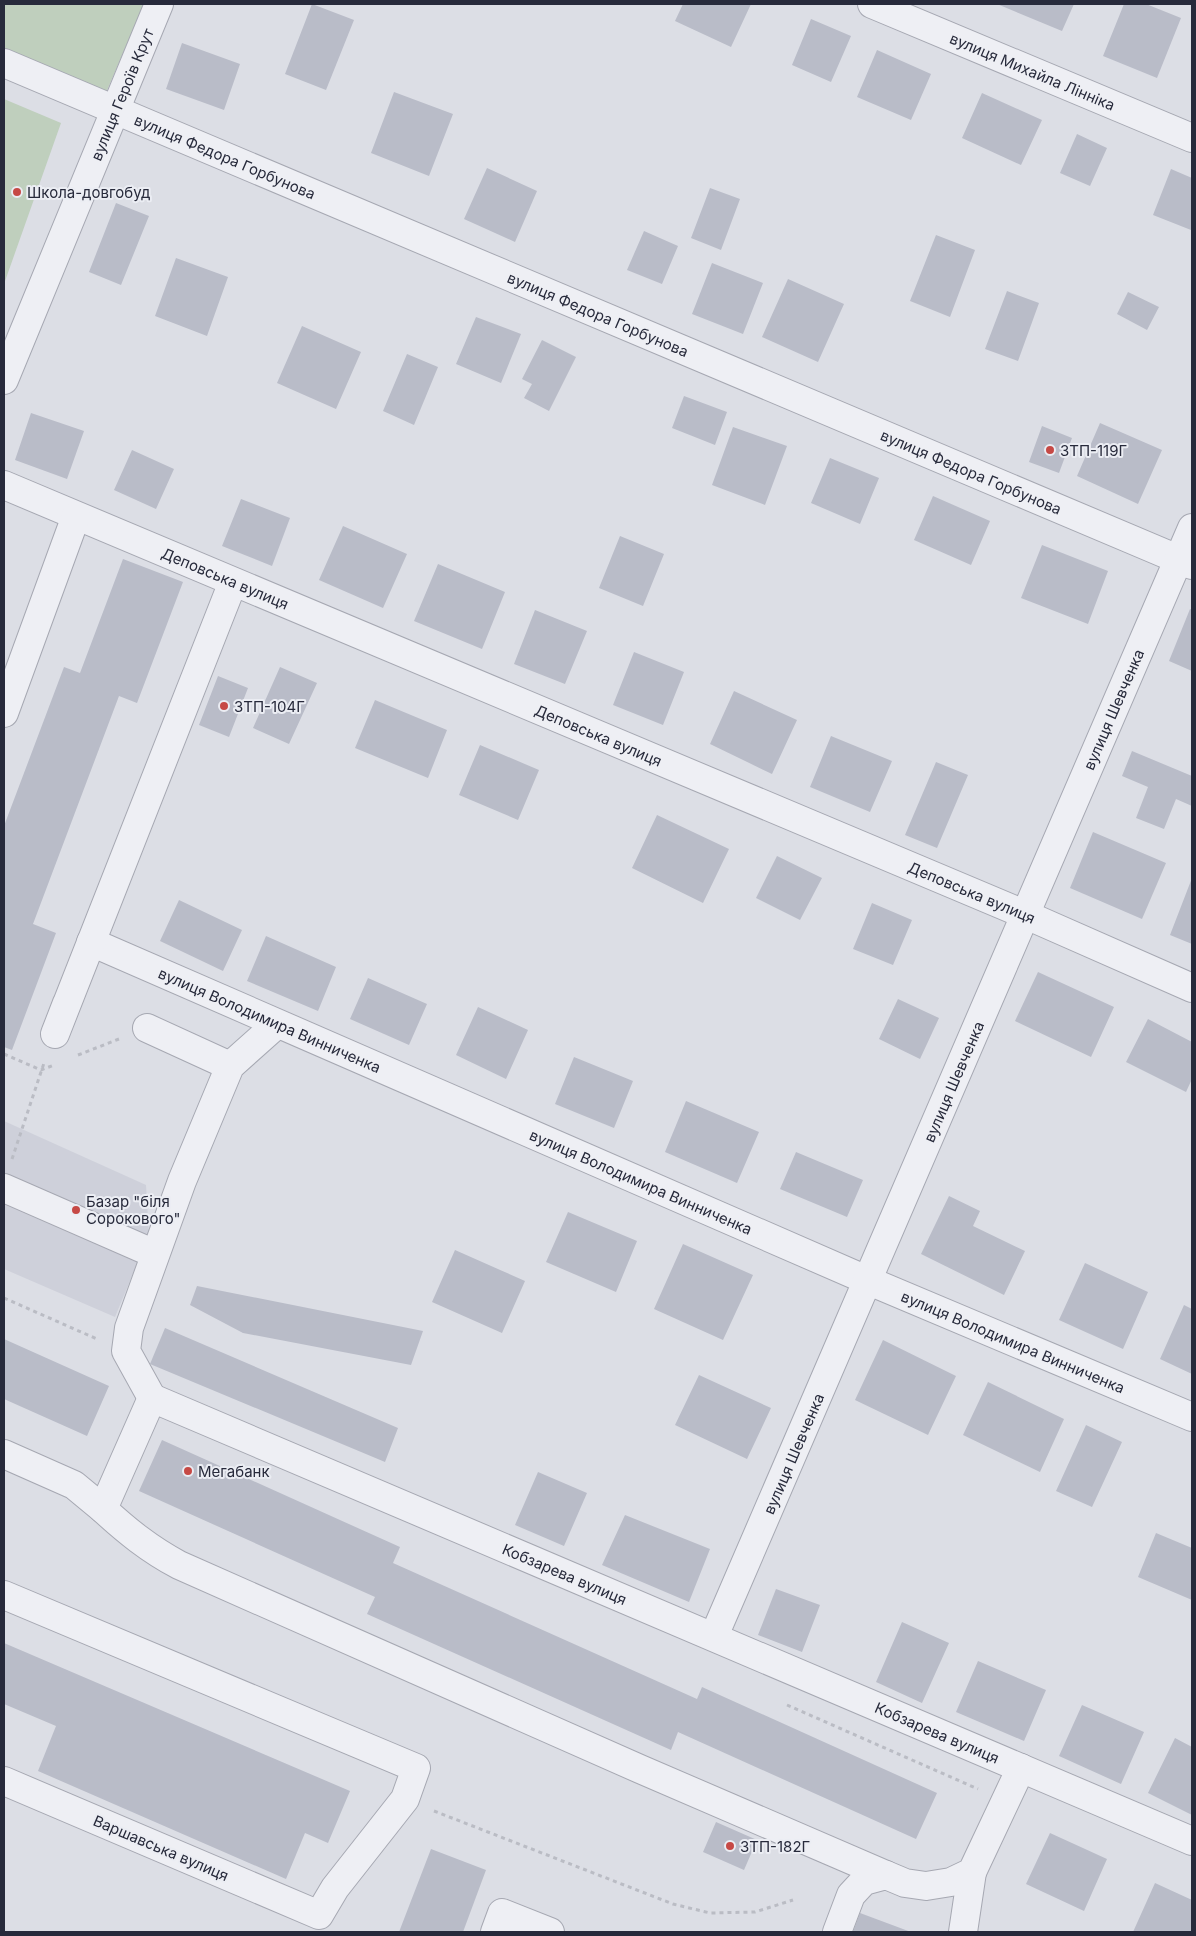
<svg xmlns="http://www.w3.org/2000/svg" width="1196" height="1936" font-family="Inter,sans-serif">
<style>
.built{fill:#ced0da}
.green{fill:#bfcfbd}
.building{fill:#b9bcc8}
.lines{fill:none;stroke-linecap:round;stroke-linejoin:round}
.minor-casing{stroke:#a6a8b2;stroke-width:30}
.path{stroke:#babcc4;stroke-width:3;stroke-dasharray:4 4;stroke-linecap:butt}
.minor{stroke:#eeeff4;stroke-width:28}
.poi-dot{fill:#c64945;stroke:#ebedf3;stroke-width:2}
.labels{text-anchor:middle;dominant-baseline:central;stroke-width:4;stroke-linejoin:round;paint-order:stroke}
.street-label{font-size:15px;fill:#272a3b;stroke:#ebedf3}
.poi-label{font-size:15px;fill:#272a3b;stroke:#ebedf3;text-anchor:start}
</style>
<rect width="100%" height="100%" fill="#dcdee5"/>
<!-- built -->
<path class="built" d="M4,1121L146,1185L149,1235L115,1317L4,1269Z"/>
<!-- green -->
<path class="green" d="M4,4H144L105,95L4,54Z
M4,99L61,123L4,284Z"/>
<!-- building -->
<path class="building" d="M312,4L354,20L326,90L285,74Z
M683,4H751L731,47L675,21Z
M997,4H1074L1062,31Z
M1124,4H1146L1181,18L1157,78L1103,56Z
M811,19L851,36L831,82L792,65Z
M182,43L240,64L224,110L166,89Z
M877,50L931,74L911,120L857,97Z
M394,92L453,114L429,176L371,153Z
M982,93L1042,120L1021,165L962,138Z
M1077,134L1107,148L1090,186L1060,173Z
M487,168L537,191L515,242L464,219Z
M1171,169L1192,178L1191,230L1153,215Z
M710,188L740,199L721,250L691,238Z
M116,203L149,216L121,285L89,272Z
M644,231L678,246L662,284L627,270Z
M936,235L975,250L950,317L910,301Z
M176,258L228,277L207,336L155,316Z
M712,263L763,283L743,334L692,314Z
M788,279L844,304L818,362L762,337Z
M1007,291L1039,303L1018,361L985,349Z
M1128,292L1159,307L1147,330L1117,314Z
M476,317L521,334L501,383L456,364Z
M302,326L361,352L336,409L277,383Z
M542,340L576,357L549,411L524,398L532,384L522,379Z
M407,354L438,367L414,425L383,411Z
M684,396L727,412L715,445L672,428Z
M31,413L84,431L67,479L15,460Z
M1100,423L1162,450L1138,504L1077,476Z
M1042,426L1072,438L1059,473L1029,462Z
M733,427L787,446L765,505L712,485Z
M132,450L174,469L156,509L114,490Z
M830,458L879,478L860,524L811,503Z
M933,496L990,521L971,565L914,540Z
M241,499L290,518L272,566L222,546Z
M343,526L407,554L383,608L319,580Z
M620,536L664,554L643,606L599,588Z
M1042,545L1108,571L1088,624L1021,598Z
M123,559L183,582L137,703L119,696L33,924L56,933L12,1050L4,1047V826L64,667L80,673Z
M438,564L505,592L482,649L414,621Z
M1190,609L1192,610V671L1169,661Z
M535,610L587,631L565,684L514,664Z
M634,652L684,672L663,725L613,705Z
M280,667L317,683L289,744L253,728Z
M218,676L248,688L229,737L199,725Z
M734,691L797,720L772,774L710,744Z
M375,700L447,730L428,778L355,748Z
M831,736L892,761L870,812L810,787Z
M480,745L539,770L518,820L459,795Z
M1132,751L1192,776V806L1176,799L1164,829L1136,818L1148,787L1122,776Z
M936,762L968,775L937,848L905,835Z
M657,815L729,849L703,903L632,868Z
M1093,832L1166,863L1142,919L1070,888Z
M777,856L822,878L800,920L756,898Z
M1192,878V944L1170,935Z
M179,900L242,930L223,971L160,941Z
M872,903L912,920L893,965L853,949Z
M266,936L336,967L318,1011L247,981Z
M1038,972L1114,1007L1091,1057L1015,1021Z
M368,978L427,1004L409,1045L350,1019Z
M898,999L939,1018L920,1059L879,1039Z
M478,1007L528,1030L506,1079L456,1055Z
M1148,1019L1192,1042V1079L1186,1092L1126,1062Z
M574,1057L633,1081L614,1128L555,1104Z
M686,1101L759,1132L737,1183L665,1152Z
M796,1152L863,1180L847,1217L780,1189Z
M949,1196L980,1211L973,1226L1025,1251L1004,1295L921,1254Z
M568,1212L637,1241L616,1292L546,1262Z
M683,1244L753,1275L723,1340L654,1309Z
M455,1250L525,1281L502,1333L432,1302Z
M1085,1263L1148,1292L1123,1349L1059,1320Z
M197,1286L423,1331L411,1365L243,1333L190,1305Z
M1184,1305L1192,1309V1374L1160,1359Z
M165,1328L398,1428L385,1462L150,1364Z
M4,1339L109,1386L87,1436L4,1399Z
M883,1340L956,1376L928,1435L855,1400Z
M699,1375L771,1408L747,1459L675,1425Z
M988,1382L1064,1419L1040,1472L963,1435Z
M1086,1425L1122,1442L1092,1507L1056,1491Z
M162,1440L400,1547L393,1563L697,1699L702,1687L937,1793L916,1839L678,1732L671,1750L367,1614L375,1597L139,1491Z
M538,1472L587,1493L564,1546L515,1525Z
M625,1515L710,1549L689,1602L602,1565Z
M1156,1533L1192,1548V1600L1138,1577Z
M776,1589L820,1605L802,1652L758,1635Z
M902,1622L949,1643L922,1703L876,1682Z
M4,1643L350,1791L328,1843L305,1833L286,1879L38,1771L56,1726L4,1704Z
M978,1661L1046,1690L1024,1741L956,1712Z
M1082,1705L1144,1732L1121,1784L1059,1756Z
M1175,1738L1192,1747V1815L1148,1793Z
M716,1822L757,1840L744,1870L703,1852Z
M1050,1833L1107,1859L1084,1911L1026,1884Z
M431,1849L486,1870L463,1932H399Z
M1155,1883L1192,1900V1932H1133Z
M860,1913L911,1932H853Z"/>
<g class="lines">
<defs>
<g id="minor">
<path id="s1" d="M872,4L1192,138"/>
<path id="s2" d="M4,63L1192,565"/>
<path id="s3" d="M4,380L159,4"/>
<path id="s4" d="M4,485L1024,914L1192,988"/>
<path d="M4,713L76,516"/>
<path id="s5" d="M91,942L869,1281L1192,1417"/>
<path d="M67,1003L55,1034L233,582"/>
<path d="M147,1028L230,1066"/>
<path d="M4,1188L155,1254"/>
<path d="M152,1398L126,1351L129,1328L182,1181L230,1066L277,1024"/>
<path id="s6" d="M4,1454L74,1485L103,1509L152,1398L1192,1841"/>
<path d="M103,1509C127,1531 149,1549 179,1565L640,1769L886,1875"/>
<path d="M4,1595L416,1768L405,1799L335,1888L319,1915L4,1781"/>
<path id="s7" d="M714,1636C875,1268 1031,897 1192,528"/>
<path d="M495,1932L502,1913L550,1932"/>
<path d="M837,1932L851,1895L864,1881L886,1875L905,1883L926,1886L951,1882L972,1872L1021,1768"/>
<path d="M963,1932L972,1872"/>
</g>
</defs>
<!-- minor casing -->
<use href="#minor" class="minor-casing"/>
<!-- path -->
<path class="path" d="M4,1054L41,1070L54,1065
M78,1055L119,1039
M12,1159L44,1063
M4,1298L97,1339
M787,1705L978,1789
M434,1811L673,1904L710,1913L755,1912L793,1900"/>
<!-- minor -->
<use href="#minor" class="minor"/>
</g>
<!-- markers -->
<g class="poi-dot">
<circle cx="17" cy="192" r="5"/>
<circle cx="1050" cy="450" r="5"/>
<circle cx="224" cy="706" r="5"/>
<circle cx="76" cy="1210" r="5"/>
<circle cx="188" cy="1471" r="5"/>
<circle cx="730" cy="1846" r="5"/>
</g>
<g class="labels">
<!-- street labels -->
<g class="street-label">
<text stroke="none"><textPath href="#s1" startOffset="174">вулиця Михайла Лінніка</textPath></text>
<text stroke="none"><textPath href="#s3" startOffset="309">вулиця Героїв Крут</textPath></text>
<text stroke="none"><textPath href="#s2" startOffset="240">вулиця Федора Горбунова</textPath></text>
<text stroke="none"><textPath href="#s2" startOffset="645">вулиця Федора Горбунова</textPath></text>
<text stroke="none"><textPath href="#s2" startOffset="1050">вулиця Федора Горбунова</textPath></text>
<text stroke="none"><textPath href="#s4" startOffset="240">Деповська вулиця</textPath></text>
<text stroke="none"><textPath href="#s7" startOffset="1009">вулиця Шевченка</textPath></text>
<text stroke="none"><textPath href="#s4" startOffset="645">Деповська вулиця</textPath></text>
<text stroke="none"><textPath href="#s4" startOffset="1050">Деповська вулиця</textPath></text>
<text stroke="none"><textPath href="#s5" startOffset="195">вулиця Володимира Винниченка</textPath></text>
<text stroke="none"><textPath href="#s7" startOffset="604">вулиця Шевченка</textPath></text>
<text stroke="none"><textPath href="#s5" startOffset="600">вулиця Володимира Винниченка</textPath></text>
<text stroke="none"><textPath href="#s5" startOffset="1005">вулиця Володимира Винниченка</textPath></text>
<text stroke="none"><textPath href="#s7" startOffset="199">вулиця Шевченка</textPath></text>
<text stroke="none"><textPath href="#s6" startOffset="684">Кобзарева вулиця</textPath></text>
<text stroke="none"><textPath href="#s6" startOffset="1089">Кобзарева вулиця</textPath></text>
<text transform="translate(161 1848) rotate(23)">Варшавська вулиця</text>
</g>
<!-- poi labels -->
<g class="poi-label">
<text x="27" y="192">Школа-довгобуд</text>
<text x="1060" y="450">ЗТП-119Г</text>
<text x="234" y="706">ЗТП-104Г</text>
<text x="86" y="1201">Базар "біля<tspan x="86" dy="17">Сорокового"</tspan></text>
<text x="198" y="1471">Мегабанк</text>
<text x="740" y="1846">ЗТП-182Г</text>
</g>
</g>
<!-- border -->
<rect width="1196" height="1936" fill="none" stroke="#272a3b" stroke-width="10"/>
</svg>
